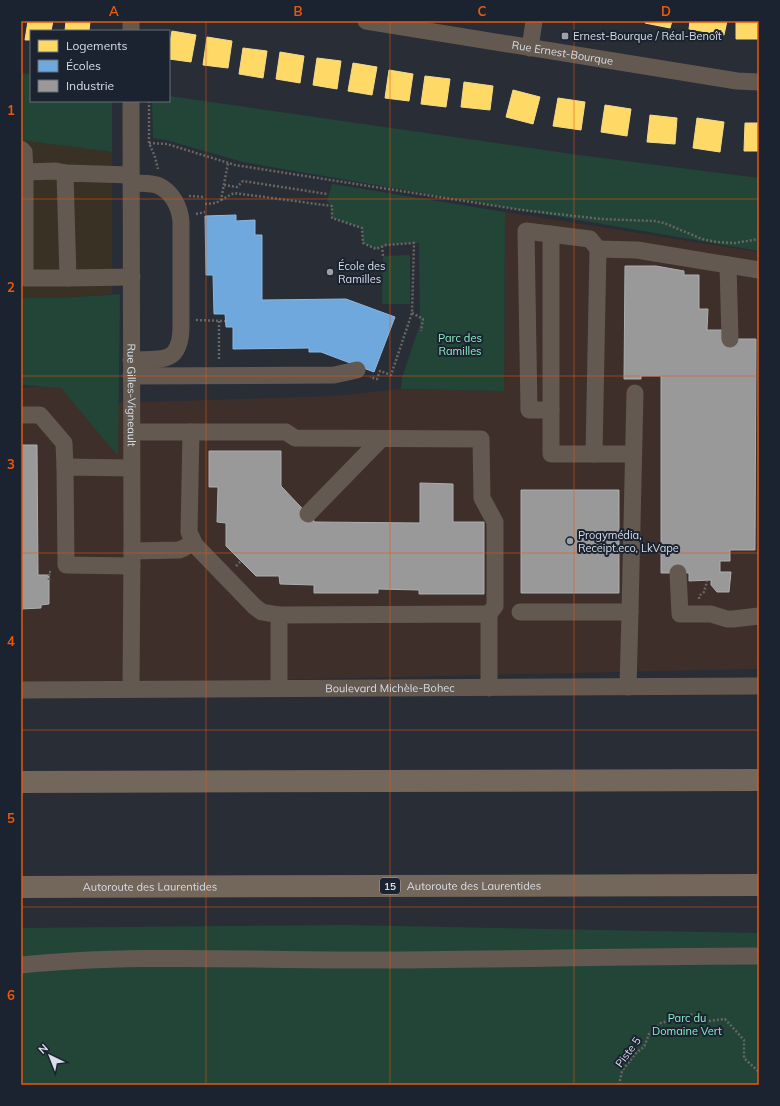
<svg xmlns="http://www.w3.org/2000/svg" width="780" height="1106" font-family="Mulish,sans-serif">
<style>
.commercial{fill:#3a3125}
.industrial{fill:#3e2f2a}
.green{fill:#224538}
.homes{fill:#ffd966;stroke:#f3da8d}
.schools{fill:#6fa8dc;stroke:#8eb8df}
.industry{fill:#999;stroke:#acaeb0}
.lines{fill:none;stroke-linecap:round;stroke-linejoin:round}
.path{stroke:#6a6562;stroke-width:2.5;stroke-dasharray:2 2;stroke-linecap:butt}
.minor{stroke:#635950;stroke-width:17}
.highway{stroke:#73665b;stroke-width:22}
.grid{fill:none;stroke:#e8590c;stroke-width:1;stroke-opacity:0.55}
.poi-dot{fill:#9ba0a9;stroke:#1b2330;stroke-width:1.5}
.labels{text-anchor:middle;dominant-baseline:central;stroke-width:4;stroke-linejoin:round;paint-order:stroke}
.shield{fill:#1b2330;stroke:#9fa6b0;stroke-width:1}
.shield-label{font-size:10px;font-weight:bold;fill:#d8dee7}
.poi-label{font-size:11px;fill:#d8dee7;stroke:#1b2330;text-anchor:start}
.street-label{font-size:11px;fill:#d8dee7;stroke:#1b2330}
.park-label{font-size:11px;fill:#8cedc3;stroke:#1b2330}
.neatline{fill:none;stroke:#e8590c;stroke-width:1.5}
.grid-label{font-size:13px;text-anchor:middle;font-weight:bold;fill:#e8590c}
</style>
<rect width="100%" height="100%" fill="#292d36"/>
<!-- commercial -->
<path class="commercial" d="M21,140L112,152V294L61,298H21Z"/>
<!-- industrial -->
<path class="industrial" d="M505,212L759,252V669L131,683L21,682V388L71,383L113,403L334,396L401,389L504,391Z"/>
<!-- green -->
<path class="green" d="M21,73L31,74V101H112V152L21,140Z
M169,96L579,155L759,178V251L243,162L166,140L153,138L152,101H169Z
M332,184L505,212L504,391L401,389L402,378L420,324L419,243L386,245L376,249L363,243L362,228L332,218V206L327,201Z
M410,255V304H382L383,256Z
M120,294L118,456L61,388L21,385V298H61Z
M346,925L759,933V1085H21V928Z"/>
<!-- homes -->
<path class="homes" d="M28,21H53L51,31H31V40H25Z
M66,21H90L89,31H65Z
M645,21H672L670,28L645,23Z
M690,21H727L724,35L689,29Z
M736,21H759V39H736Z
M172,31L196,35L191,62L169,59V47Z
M207,37L232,41L228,68L203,65Z
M243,48L267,51L263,78L239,74Z
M280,52L304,56L300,83L276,79Z
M317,58L341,61L337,89L313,85Z
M353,63L377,67L372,95L348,91Z
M389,70L413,74L409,101L385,98Z
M425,76L450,79L446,107L421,104Z
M464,82L493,86L490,110L461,107Z
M513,90L540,97L533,124L506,117Z
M558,98L585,102L581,130L553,126Z
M605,105L631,109L627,136L601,132Z
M650,115L677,118L675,144L647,142Z
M697,118L724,122L720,152L693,148Z
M745,123H759V151H744Z"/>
<!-- schools -->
<path class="schools" d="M236,215V221L255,220V235H262V300L346,299L395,317L374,372L321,352H309V348L233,349V327H226L225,314H214L213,275H206L205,216Z"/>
<!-- industry -->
<path class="industry" d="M625,266H656L684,271V275H699V309H708L707,330H726V339H756L755,550H730V561H720V572H731L729,592H717L711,585V580L689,581V573H661V376H641V379H624Z
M21,445H37L38,575H49V604L41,605V608L21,609Z
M209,451H281V486L315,522L420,523V483L453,484V522H484V594H419V590L378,589V593H314V585L280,584L279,576H256L226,546V523L217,522L218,487H209Z
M521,490H619V593H521Z"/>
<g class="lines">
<!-- path -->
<path class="path" d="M149,101V143L155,157L158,169
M149,143L167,144L235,165L522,210L601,219L654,221L664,223L702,239L716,242L735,243L759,239
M224,185L237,187L243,181L327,194
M189,196L205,197
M221,200L234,193L332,206V218L362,228L363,243L376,249L386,245L414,243L412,313L391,375L380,371L377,379L370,377
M205,204L216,203L221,200L228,163
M196,214L205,212
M382,246L383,256
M412,313L423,319L421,331
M196,320L225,321
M219,321V360
M236,566L241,561
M49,580V572H52
M699,599V596L704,592L707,581
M619,1085L622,1071L636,1053L644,1047L649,1034L661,1023L693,1014L708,1021L725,1019L744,1040V1058L759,1072"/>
<!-- minor -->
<g class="minor">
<path id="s1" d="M366,21L737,81L759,82"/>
<path d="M131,31V21"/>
<path d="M530,48L534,21"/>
<path id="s2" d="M131,101L132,551L131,689"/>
<path d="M21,149L24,152L25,172"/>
<path d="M65,173L56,171L25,172V278H68"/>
<path d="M131,175L65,173L68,278L132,277"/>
<path d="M551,234V454H594"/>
<path d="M728,265L730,339"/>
<path d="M131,360C161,359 180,365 181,328V222C180,207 172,191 157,185C149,183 140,183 131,183"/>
<path d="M131,376L334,375L357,370"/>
<path d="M551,410H529L526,231L590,239L598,249"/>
<path d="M21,415H40L64,443L65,467"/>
<path d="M132,432H191L189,532L195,545L255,607L262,612L279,615"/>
<path d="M191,432H286L295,438L481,439L482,498L495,522V606L489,614"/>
<path d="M633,454H594L598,249L637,250L759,270"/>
<path d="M131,468L65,467L66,565L132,566"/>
<path d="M308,514L381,439"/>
<path d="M132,551L179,550L184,548L193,542"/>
<path d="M678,573L680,614H711L727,619H733L759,616"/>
<path d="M520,612H630L628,687"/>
<path d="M630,612L635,393"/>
<path d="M279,688V615L489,614V688"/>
<path id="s3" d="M21,690L759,686"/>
<path d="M21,965C133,954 246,960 358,960C492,960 625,956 759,956"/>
</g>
<!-- highway -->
<g class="highway">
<path d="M21,782L759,780"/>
<path id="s4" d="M21,887L759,885"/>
</g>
</g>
<!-- grid -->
<path class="grid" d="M206,21V1085M390,21V1085M574,21V1085M21,199H759M21,376H759M21,553H759M21,730H759M21,907H759"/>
<!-- markers -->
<g class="poi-dot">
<rect x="561" y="32" width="8" height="8" rx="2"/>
<circle cx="330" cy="272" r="4"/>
<circle cx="570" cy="541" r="4"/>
</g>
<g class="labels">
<!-- shield labels -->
<rect class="shield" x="380" y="878" width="20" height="16" rx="3"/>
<g class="shield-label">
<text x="390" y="886">15</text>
</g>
<!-- poi labels -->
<g class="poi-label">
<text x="573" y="36">Ernest-Bourque / Réal-Benoît</text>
<text x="338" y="266">École des<tspan x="338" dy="13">Ramilles</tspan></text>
<text x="578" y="535">Progymédia,<tspan x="578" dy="13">Receipt.eco, LkVape</tspan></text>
</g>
<!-- street labels -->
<g class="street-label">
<text stroke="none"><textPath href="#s1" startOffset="199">Rue Ernest-Bourque</textPath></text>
<text stroke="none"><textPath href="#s2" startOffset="294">Rue Gilles-Vigneault</textPath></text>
<text stroke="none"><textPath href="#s3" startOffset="369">Boulevard Michèle-Bohec</textPath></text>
<text stroke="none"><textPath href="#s4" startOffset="453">Autoroute des Laurentides</textPath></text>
<text stroke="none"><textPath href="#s4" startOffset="129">Autoroute des Laurentides</textPath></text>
<text transform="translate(628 1052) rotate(-54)">Piste 5</text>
</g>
<!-- park labels -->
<g class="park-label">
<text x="460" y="338">Parc des<tspan x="460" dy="13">Ramilles</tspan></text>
<text x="687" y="1018">Parc du<tspan x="687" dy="13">Domaine Vert</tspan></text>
</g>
</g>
<!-- border -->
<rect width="780" height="1106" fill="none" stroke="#1b2330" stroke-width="44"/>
<!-- legend -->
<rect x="30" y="30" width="140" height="72" fill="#1b2330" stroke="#676e79"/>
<rect x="38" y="40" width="20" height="12" fill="#ffd966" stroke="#676e79"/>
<text x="66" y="50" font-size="12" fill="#d8dee7">Logements</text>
<rect x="38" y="60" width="20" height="12" fill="#6fa8dc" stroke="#676e79"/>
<text x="66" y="70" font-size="12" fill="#d8dee7">Écoles</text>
<rect x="38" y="80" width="20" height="12" fill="#999999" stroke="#676e79"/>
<text x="66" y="90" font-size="12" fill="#d8dee7">Industrie</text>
<!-- north arrow -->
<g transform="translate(50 1056) rotate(317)" stroke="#1b2330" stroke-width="3" paint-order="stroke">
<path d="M0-3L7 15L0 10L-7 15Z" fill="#d8dee7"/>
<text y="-6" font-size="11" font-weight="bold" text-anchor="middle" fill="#d8dee7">N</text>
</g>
<rect x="22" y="22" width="736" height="1062" class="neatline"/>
<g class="grid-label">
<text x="114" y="16">A</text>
<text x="298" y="16">B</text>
<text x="482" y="16">C</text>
<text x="666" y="16">D</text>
<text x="11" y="115">1</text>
<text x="11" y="292">2</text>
<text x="11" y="469">3</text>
<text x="11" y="646">4</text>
<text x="11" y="823">5</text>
<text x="11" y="1000">6</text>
</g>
</svg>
